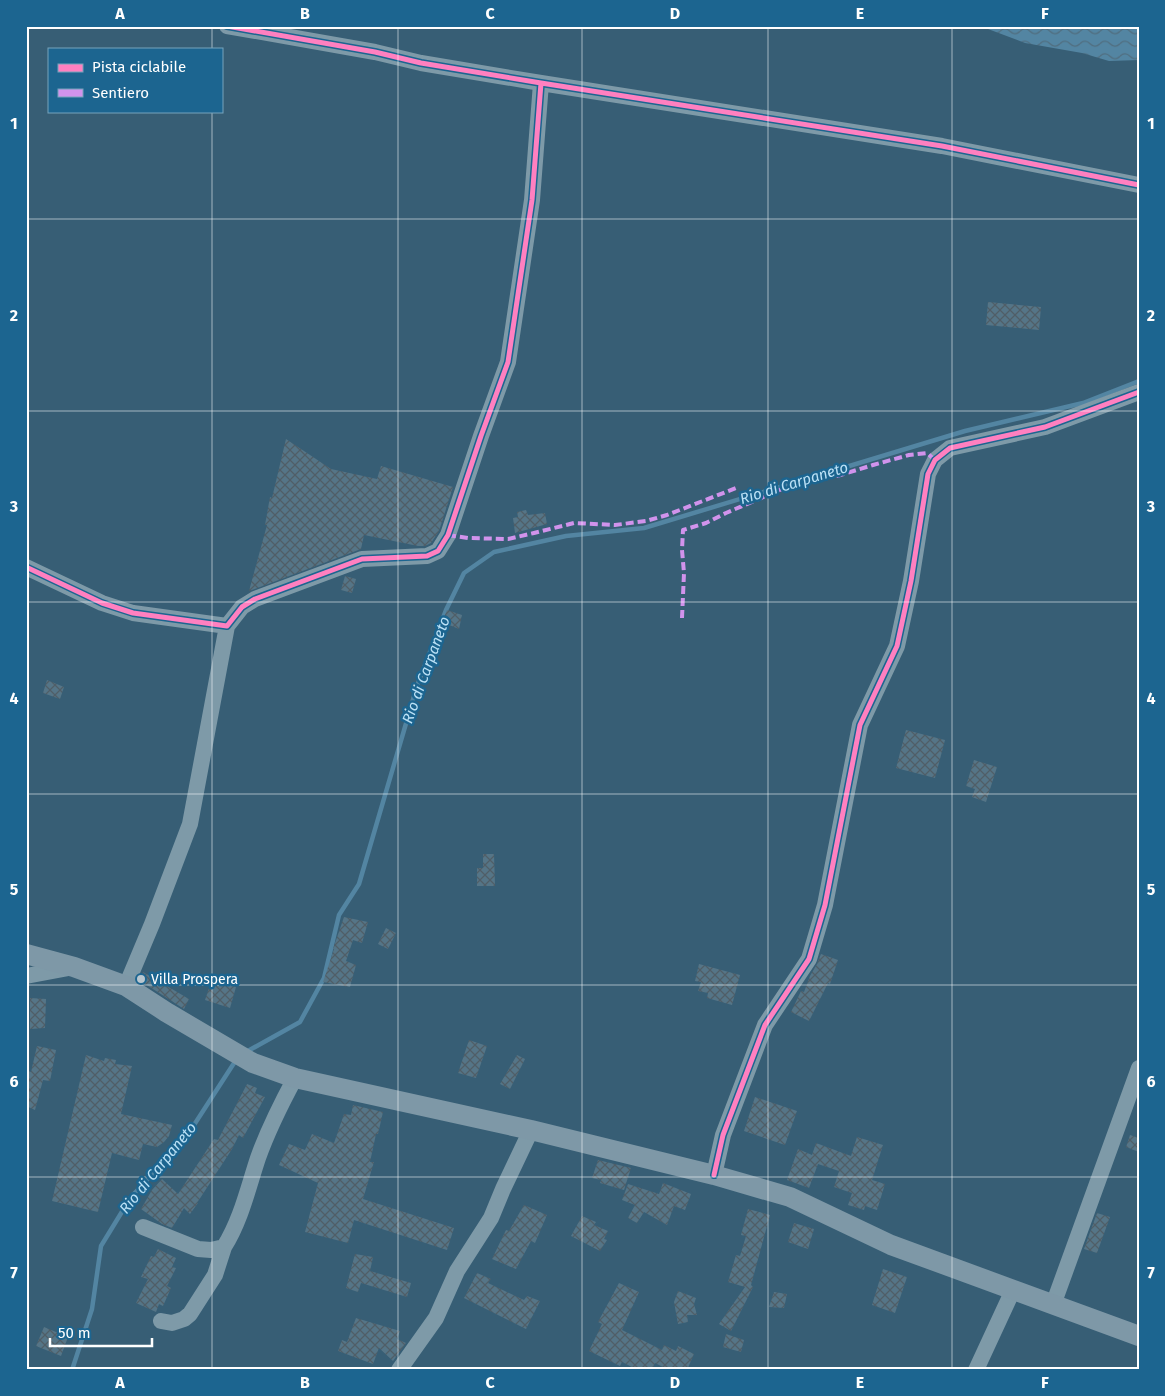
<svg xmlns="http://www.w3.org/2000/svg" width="1165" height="1396" font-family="'Fira Sans',sans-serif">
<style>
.water{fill:url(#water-waves)}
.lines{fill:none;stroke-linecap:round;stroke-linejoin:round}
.stream{stroke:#5385a2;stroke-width:4.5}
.building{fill:url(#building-cross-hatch)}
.minor{stroke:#7e9aa8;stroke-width:16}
.major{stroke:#7e98a7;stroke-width:20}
.quiet{stroke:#d193ec;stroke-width:4;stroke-dasharray:8 4;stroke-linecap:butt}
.cycleway-casing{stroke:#1c6590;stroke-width:8}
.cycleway{stroke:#ff80c0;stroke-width:5}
.grid{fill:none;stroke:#fff;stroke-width:1;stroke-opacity:0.55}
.poi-dot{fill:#b9c7cf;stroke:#1c6590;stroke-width:2}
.labels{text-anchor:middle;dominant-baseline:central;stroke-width:5;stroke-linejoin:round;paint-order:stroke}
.poi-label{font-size:14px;fill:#fff;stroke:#1c6590;text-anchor:start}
.water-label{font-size:15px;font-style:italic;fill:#bbe1f6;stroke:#1c6590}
.neatline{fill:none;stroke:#fff;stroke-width:2}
.grid-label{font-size:16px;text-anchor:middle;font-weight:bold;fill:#fff}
</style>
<defs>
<pattern id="water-waves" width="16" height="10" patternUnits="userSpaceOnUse" patternTransform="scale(1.25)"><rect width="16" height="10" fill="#5385a2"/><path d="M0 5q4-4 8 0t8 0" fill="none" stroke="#506e80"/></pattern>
<pattern id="building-cross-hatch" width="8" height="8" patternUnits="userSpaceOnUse" patternTransform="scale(1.25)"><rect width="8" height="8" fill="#557587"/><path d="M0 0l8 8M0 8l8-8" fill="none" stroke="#505e67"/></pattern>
</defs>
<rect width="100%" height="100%" fill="#375e75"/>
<!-- water -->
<path class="water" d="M980,26H1139V60L1109,61L1082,53L1025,43Z"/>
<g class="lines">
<!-- stream -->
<path class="stream" d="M246,1052L300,1022L324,978L339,915L359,884L417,686L446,610L464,573L494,552L566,536L644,528L965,431L1083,403L1139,381
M72,1370L92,1309L101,1246L131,1197L183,1142L236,1060"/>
</g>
<!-- building -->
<path class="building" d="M988,302L1041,307L1039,330L986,325Z
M286,439L331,469L377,479L381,466L453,487L439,531L431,543L425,546H418L364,535L361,549L249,591L267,525H265L270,497L272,498Z
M526,510L528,515L545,513L547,524L515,533L513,518L518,517L517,512Z
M345,576L356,579L352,593L341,590Z
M447,610L462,615L459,629L442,622Z
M47,680L64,687L60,699L43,693Z
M906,730L945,740L935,778L896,768Z
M974,760L997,767L986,802L972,797L975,789L966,786Z
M483,854H494L495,886H477V868H483Z
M344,917L368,922L362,943L353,940L346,961L356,965L350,987L323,982L334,949H333Z
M386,928L396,933L388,949L378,944Z
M821,954L838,960L830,984L828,983L809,1021L791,1012L801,991L804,992L810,976L817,964Z
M699,964L740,975L732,1005L707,998L708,993L698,991L701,982L695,981Z
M143,972L189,999L184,1009L139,980Z
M212,979L236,987L230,1008L205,1000Z
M30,998L46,999L45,1028L30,1029Z
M469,1040L487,1046L476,1078L458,1073Z
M37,1046L56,1050L50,1081L43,1080L35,1110L26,1106V1069L31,1072Z
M86,1055L104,1061L105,1058L116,1060L115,1064L132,1066L121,1114L172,1125L169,1136L164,1142L157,1147L143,1144L139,1160L112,1153L98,1212L52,1201Z
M517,1055L525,1059L510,1089L500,1084Z
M247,1084L257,1088L255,1093L265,1097L243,1138L239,1135L232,1149L197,1203H198L190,1214L184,1208L172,1228L162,1224L141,1209L152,1190L162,1179L178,1194L214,1139L218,1140Z
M755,1097L797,1111L785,1145L744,1131Z
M353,1105L383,1112L378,1134H376L370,1162H374L363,1199L454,1228L447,1250L354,1220L348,1243L305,1232L318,1183L279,1165L289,1144L305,1150L312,1134L334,1143L344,1114L351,1115Z
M1130,1135L1139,1138V1152L1126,1147Z
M857,1137L883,1145L872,1180L885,1184L877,1210L865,1206L864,1210L848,1205L852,1193L834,1187L839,1171L818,1164L809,1188L787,1180L798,1149L812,1155L816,1143L851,1156Z
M598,1160L631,1168L624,1190L600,1183L601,1180L592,1178Z
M663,1183L691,1194L685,1210L674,1206L667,1225L644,1212L637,1223L628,1218L635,1205L622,1200L628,1184L659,1194Z
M524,1205L547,1215L535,1243L531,1241L516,1269L492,1259L506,1230L509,1231Z
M748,1209L770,1215L751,1285L753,1287L731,1331L719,1324L745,1287L728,1282L736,1255L740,1256L746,1236L741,1235Z
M1097,1213L1110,1217L1097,1253L1084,1249Z
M582,1216L596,1222L594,1225L608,1231L604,1239L607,1240L600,1251L571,1236Z
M794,1223L814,1229L808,1249L788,1242Z
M158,1249L176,1258L172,1267L176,1268L167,1286L171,1288L163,1306L159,1304L156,1312L136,1303L148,1279L141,1277L151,1256L154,1257Z
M355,1254L373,1257L370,1271L411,1283L407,1297L361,1283L358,1292L346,1288Z
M883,1269L907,1277L895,1313L872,1305Z
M477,1273L491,1279L488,1283L524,1300L527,1296L540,1301L526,1329L464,1298Z
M619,1283L639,1292L622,1330L662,1350L664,1345L676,1351L678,1346L694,1354L687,1370H669L655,1363L652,1370H638L622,1362L620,1366L589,1351L602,1324L598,1322Z
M678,1291L696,1298L694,1304L697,1315H687L688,1322L678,1324L674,1302Z
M774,1292L787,1294L784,1308L769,1307Z
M356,1318L400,1331L397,1339L406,1343L393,1361L379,1348L373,1364L338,1351L342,1340L347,1342Z
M44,1327L68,1337L61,1356L36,1346Z
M726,1334L744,1340L741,1352L723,1347Z"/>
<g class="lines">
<!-- minor -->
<path class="minor" d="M227,26L375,52L421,63L541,83L942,146L1139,185
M26,567L102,603L133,613L227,626L242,607L255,599L362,559L427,556L438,551L448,535L481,436L508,362L532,200L541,83
M26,976L74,967
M126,986L152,924L190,824L227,626
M714,1175L723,1135L765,1025L809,959L825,905L860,725L897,646L911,581L928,474L935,460L950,448L1045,427L1139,392
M143,1227L198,1249L211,1250L224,1247C241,1220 248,1188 258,1158C268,1130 281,1104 295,1078
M1053,1305L1139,1068
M161,1321L172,1323L184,1319L190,1314L215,1275L224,1247
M399,1370L436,1318L457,1271L491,1218L503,1189L531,1130
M976,1370L1013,1290"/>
<!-- major -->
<path class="major" d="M26,954L74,967L126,986L166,1012L253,1063L295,1078L531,1130L714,1175L790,1197L891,1245L1139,1336"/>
<!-- quiet -->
<path class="quiet" d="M448,535L468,538L508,539L534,533L574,523L615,525L646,521L667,515L736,488
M682,618L684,573L682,550L683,530L706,523L726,513L782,489L816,478L837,476L873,465L909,455L927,453L935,460"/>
<defs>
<path id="cycleway" d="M227,26L375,52L421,63L541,83L942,146L1139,185
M26,567L102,603L133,613L227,626L242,607L255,599L362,559L427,556L438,551L448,535L481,436L508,362L532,200L541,83
M714,1175L723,1135L765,1025L809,959L825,905L860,725L897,646L911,581L928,474L935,460L950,448L1045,427L1139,392"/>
</defs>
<!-- cycleway casing -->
<use href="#cycleway" class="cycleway-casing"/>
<!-- cycleway -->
<use href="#cycleway" class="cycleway"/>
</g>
<!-- grid -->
<path class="grid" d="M212,26V49M398,26V1370M582,26V1370M768,26V1370M952,26V1370M212,111V1370M26,219H1139M26,411H1139M26,602H1139M26,794H1139M26,985H1139M26,1177H1139"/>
<!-- markers -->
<circle class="poi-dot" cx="141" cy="979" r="5"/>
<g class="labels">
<!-- poi labels -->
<g class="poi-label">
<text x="151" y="979">Villa Prospera</text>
</g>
<!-- water labels -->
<g class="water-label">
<text transform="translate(794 483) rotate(-17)">Rio di Carpaneto</text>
<text transform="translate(426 670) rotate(-70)">Rio di Carpaneto</text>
<text transform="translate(158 1168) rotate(-51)">Rio di Carpaneto</text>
</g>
</g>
<!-- border -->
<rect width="1165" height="1396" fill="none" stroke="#1c6590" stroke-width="55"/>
<!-- legend -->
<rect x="48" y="48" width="175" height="65" fill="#1c6590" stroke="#77a3bc"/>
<rect x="58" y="64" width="25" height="8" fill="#ff80c0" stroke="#77a3bc"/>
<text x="92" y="72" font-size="15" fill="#ffffff">Pista ciclabile</text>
<rect x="58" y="89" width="25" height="8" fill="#d193ec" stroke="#77a3bc"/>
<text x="92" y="98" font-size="15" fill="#ffffff">Sentiero</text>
<!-- scale -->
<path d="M50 1338v8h102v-8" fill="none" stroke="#ffffff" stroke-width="2.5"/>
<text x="58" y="1338" font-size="15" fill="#ffffff" stroke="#1c6590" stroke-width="4" paint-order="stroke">50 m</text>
<rect x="28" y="28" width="1110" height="1340" class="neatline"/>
<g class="grid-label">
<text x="120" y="19">A</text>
<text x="305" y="19">B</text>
<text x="490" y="19">C</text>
<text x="675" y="19">D</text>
<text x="860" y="19">E</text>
<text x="1045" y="19">F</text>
<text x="14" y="129">1</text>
<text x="1151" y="129">1</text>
<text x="14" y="321">2</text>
<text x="1151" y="321">2</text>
<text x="14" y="512">3</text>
<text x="1151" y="512">3</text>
<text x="14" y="704">4</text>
<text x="1151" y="704">4</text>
<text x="14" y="895">5</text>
<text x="1151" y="895">5</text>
<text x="14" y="1087">6</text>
<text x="1151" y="1087">6</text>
<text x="14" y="1278">7</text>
<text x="1151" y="1278">7</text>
<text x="120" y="1388">A</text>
<text x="305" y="1388">B</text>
<text x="490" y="1388">C</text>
<text x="675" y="1388">D</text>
<text x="860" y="1388">E</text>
<text x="1045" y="1388">F</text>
</g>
</svg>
